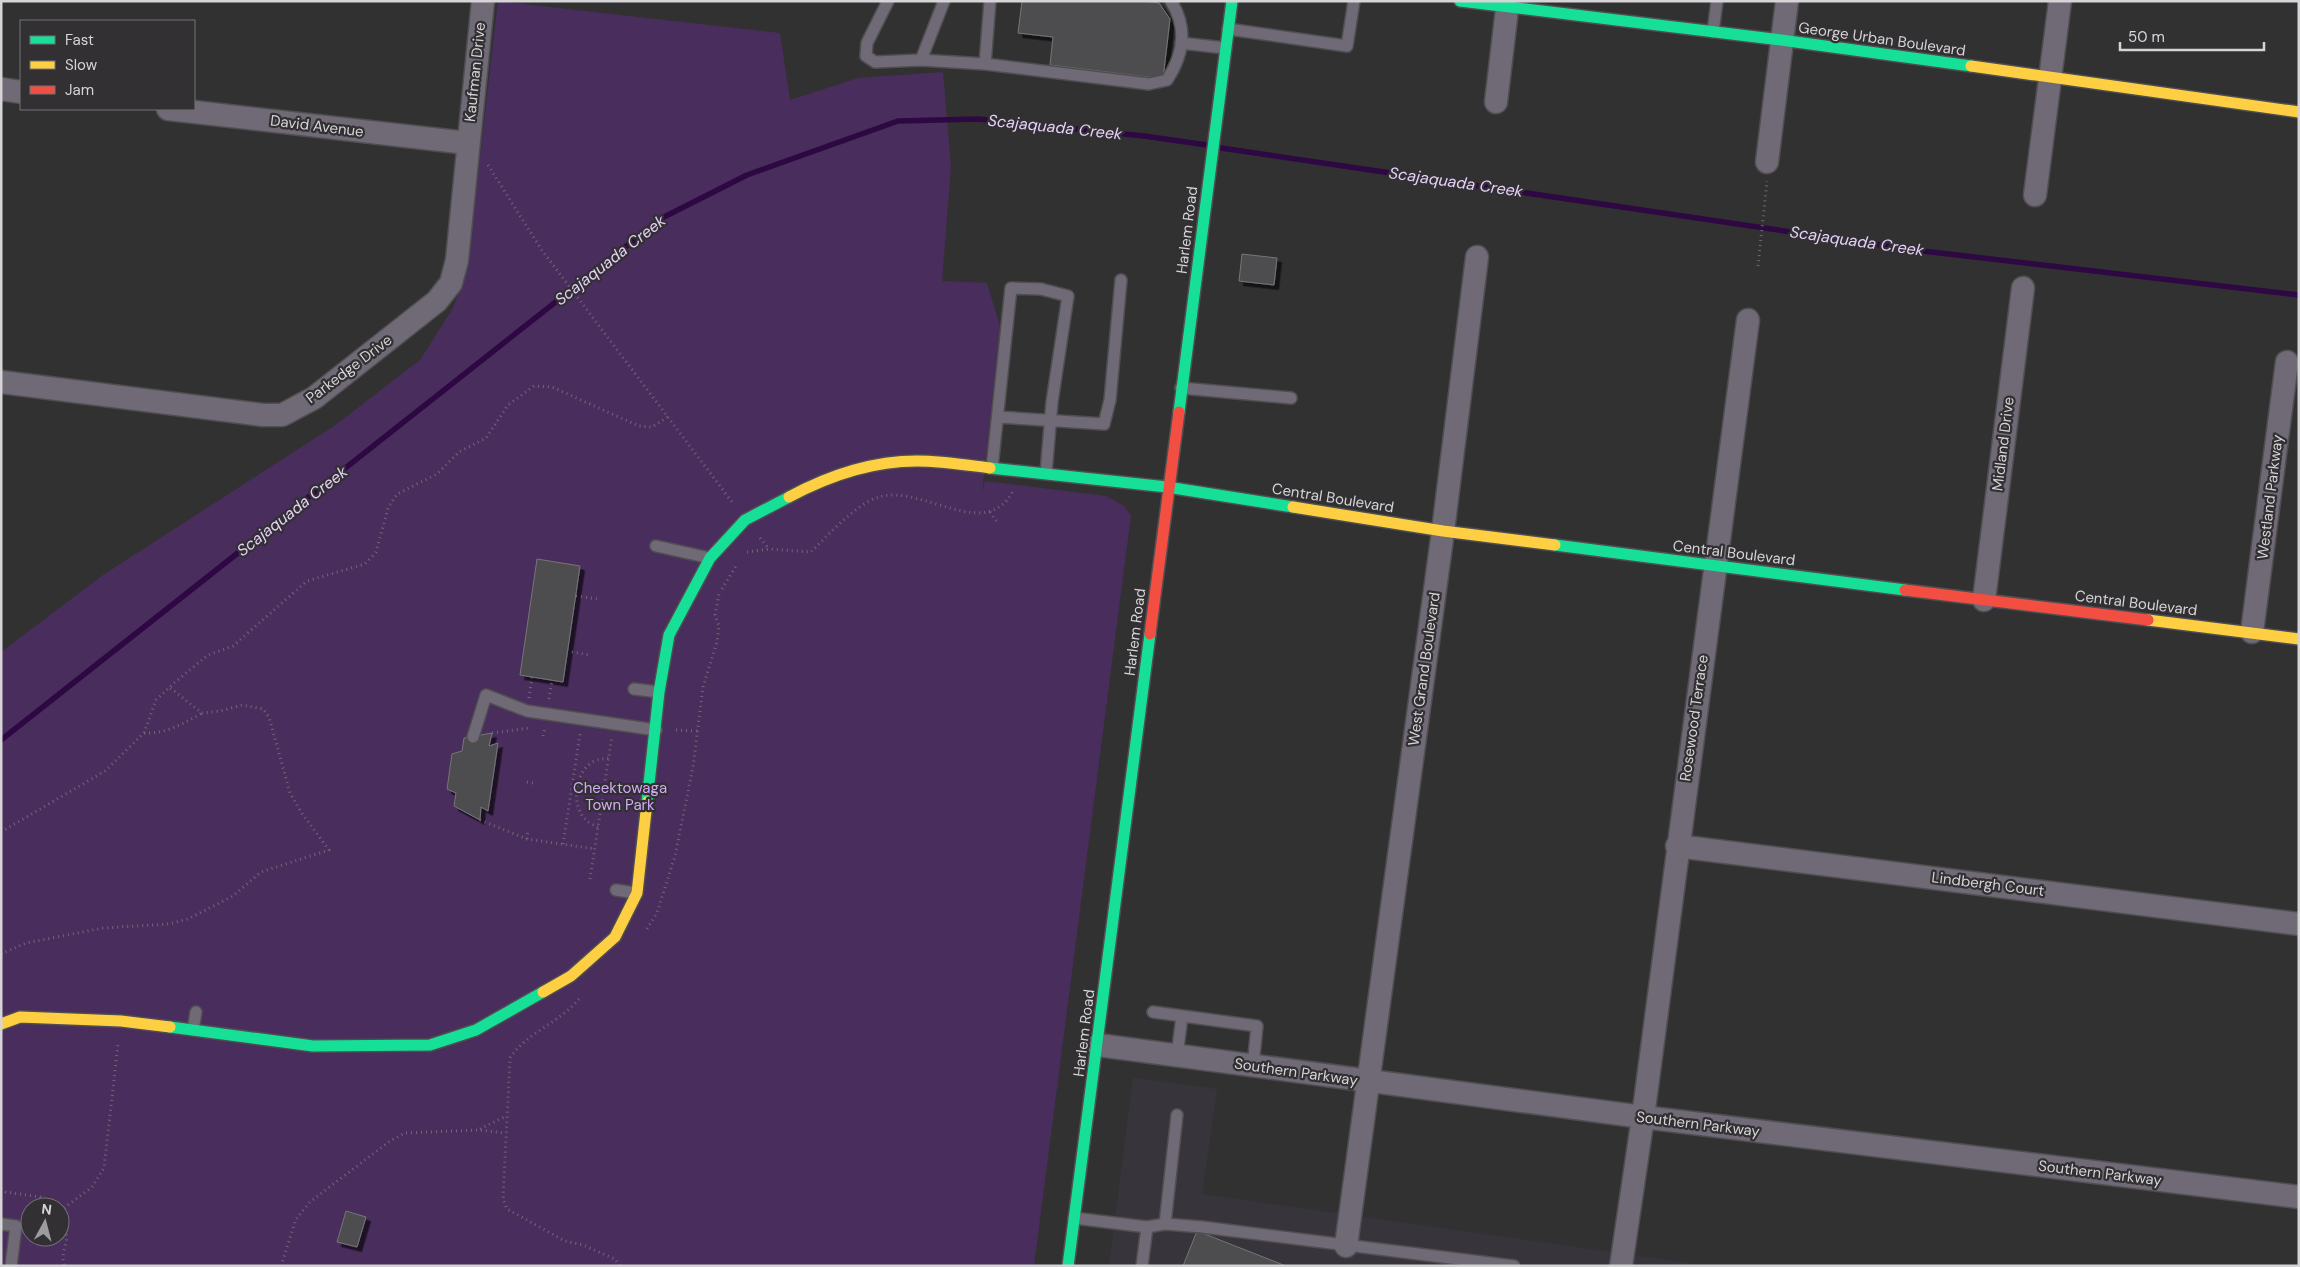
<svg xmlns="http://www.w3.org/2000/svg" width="2300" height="1267" font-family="'DM Sans',sans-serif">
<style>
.built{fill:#38343c}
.green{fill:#492d5d;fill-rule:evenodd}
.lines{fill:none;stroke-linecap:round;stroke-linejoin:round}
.stream{stroke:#2d0842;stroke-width:5.5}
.building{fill:#4e4d4f;stroke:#767577;filter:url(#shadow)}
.lane-casing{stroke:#4f4e50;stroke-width:14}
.street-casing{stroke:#4f4e50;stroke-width:25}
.fast-casing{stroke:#4f4e50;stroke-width:14}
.slow-casing{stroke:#4f4e50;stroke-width:14}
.jam-casing{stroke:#4f4e50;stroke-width:14}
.path{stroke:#6e6973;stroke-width:3;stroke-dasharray:1 4;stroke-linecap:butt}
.lane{stroke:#706976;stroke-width:11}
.street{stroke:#706976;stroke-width:22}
.fast{stroke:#16e098;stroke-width:11}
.slow{stroke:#ffcf43;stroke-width:11}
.jam{stroke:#f24e42;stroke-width:11}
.labels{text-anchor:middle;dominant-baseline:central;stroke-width:4.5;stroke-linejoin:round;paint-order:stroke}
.street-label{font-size:15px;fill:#d5d4d6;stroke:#323033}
.park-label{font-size:15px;fill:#d4aaf6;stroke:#323033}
.water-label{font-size:16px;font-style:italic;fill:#e5d0f7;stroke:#323033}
</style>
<defs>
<filter id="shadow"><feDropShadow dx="4.5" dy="4.5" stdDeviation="0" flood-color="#0009"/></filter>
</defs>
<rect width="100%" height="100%" fill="#323132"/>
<!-- built -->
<path class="built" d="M1133,1078L1217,1089L1202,1194L1709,1266H1109Z"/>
<!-- green -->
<path class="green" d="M498,1L780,33L790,100L858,78L943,72L951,167L942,281L987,283L1000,326L982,493L985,481L1106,496L1124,506L1131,515L1034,1266H1V652L103,575L334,426L420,360L453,308L467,270ZM30,1207H60V1237H30Z"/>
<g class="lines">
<!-- stream -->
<path class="stream" d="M1221,148L1914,250L2299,295
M1,740L662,218L747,175L898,121L978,119L1144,136L1207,145"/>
</g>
<!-- building -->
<path class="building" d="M1022,1H1144L1159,3L1170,19L1163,79L1050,65L1053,37L1018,33Z
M1242,254L1277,258L1274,285L1239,281Z
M537,559L580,566L563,682L520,675Z
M492,733L489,746L498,743L488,811L481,807L480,820L454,806L456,793L447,789L452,754L462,751L464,738Z
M346,1211L366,1217L357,1247L337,1242Z
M1197,1231L1286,1266H1183Z"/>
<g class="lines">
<defs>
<path id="lane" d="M888,1L867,43L866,56L875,62L921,60L985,64L1149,84L1167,80C1184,54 1188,28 1171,1
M1228,29L1347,46L1354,1
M1713,32L1717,1
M1181,43L1225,48
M921,60L944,1
M985,64L990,1
M1181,388L1291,398
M998,417L1104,424L1110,400L1121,280
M992,468L1011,288L1041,289L1068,296L1052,402L1046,473
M656,546L710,558
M634,689L659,692
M473,737L486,695L527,711L656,730
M616,890L636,893
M1153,1012L1257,1026L1253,1066
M193,1030L196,1012
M1177,1056L1182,1016
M1074,1218L1147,1227L1165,1224L1202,1227L1514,1266
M1,1224L16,1226L11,1266
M1165,1224L1177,1115
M1142,1266L1147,1227"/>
<path id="street" d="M1,89L21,92
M1496,102L1508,1
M168,109L467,143
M1767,162L1787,1
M2035,195L2060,1
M1,382L263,415H282L314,398L437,301L451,283L457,260L483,1
M1984,600L2023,288
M2252,632L2287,362
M1677,846L2299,924
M1098,1045L1643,1117L2299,1197
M1346,1246L1443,531L1477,257
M1621,1266L1643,1117L1748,320"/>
<path id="fast" d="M1460,1L1781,40L1971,66
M1179,412L1232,1
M990,468L1167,487L1293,507
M1555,545L1905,590
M647,802L659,692L669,635L710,558L745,520L789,497
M170,1027L313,1046L430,1045L476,1030L543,992
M1068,1266L1150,634"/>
<path id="slow" d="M1971,66L2299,112
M789,497C828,476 872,461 917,461C942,461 966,465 990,468
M1293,507L1443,531L1555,545
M2148,620L2299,639
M543,992L571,976L615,937L637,893L647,802
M1,1024L20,1017L121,1021L170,1027"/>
<path id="jam" d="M1905,590L2148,620
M1150,634L1179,412"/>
</defs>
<!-- lane casing -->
<use href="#lane" class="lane-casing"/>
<!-- street casing -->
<use href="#street" class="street-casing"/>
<!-- fast casing -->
<use href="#fast" class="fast-casing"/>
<!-- slow casing -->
<use href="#slow" class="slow-casing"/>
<!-- jam casing -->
<use href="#jam" class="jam-casing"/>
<!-- path -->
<path class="path" d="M488,165L541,249L732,502
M1758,266L1767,181
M990,512L998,523
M760,538L769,549
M747,552L769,549L811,552C827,536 857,503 879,497C923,484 985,543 1013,491
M722,589L736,566
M576,596L598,599
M567,651L589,655
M529,698L532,677
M549,699L552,680
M676,730L698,731
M144,733C166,734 183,724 202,713
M492,733L529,728
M543,736L545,728
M527,782L533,783
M480,820L527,839L595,849
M598,827C594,825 588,823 585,819C570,803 575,768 597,760C601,759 605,759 609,758
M1,832L105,771L144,733L156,700L174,683L208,655L233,646L307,581L365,564L376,552L388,508L397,494L437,474L459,452L486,438L508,405L534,386L552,387L639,426L652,427L669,416
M527,839L528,830
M563,844L580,734
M590,879L612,736
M647,929L657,913L675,856L693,767L703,687L717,642L719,626L715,615L719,594
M1,954L26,943L103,928L169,924L188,919L233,896L261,872L329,850L301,812L290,793L269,717L263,709L242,705L221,711L202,713L169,687
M579,999C559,1023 526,1033 510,1058L503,1199L507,1209L565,1241L583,1245L615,1259L620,1266
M480,1129L506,1116
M1,1189L6,1192L40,1197L51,1207
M60,1211L92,1187L104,1168L118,1044
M60,1221C62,1224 65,1229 66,1232C69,1244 59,1254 65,1266
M281,1266L296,1219L310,1202L390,1141L405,1133L480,1130L505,1133"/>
<!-- lane -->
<use href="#lane" class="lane"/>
<!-- street -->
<use href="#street" class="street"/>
<!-- fast -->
<use href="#fast" class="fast"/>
<!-- slow -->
<use href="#slow" class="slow"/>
<!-- jam -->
<use href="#jam" class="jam"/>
</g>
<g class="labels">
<!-- street labels -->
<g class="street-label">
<text transform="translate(1882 39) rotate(8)">George Urban Boulevard</text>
<text transform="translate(475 72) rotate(-84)">Kaufman Drive</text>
<text transform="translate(317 126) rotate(7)">David Avenue</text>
<text transform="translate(1187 230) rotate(-83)">Harlem Road</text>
<text transform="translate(349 369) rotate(-37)">Parkedge Drive</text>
<text transform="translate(2003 444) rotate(-83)">Midland Drive</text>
<text transform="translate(2270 497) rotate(-83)">Westland Parkway</text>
<text transform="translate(1333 498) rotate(9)">Central Boulevard</text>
<text transform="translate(1734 553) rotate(7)">Central Boulevard</text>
<text transform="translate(2136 603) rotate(7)">Central Boulevard</text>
<text transform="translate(1135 632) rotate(-83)">Harlem Road</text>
<text transform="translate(1424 669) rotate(-82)">West Grand Boulevard</text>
<text transform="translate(1694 718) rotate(-82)">Rosewood Terrace</text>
<text transform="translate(1988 884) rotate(7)">Lindbergh Court</text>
<text transform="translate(1084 1033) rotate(-83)">Harlem Road</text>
<text transform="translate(1296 1072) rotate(8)">Southern Parkway</text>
<text transform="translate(1698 1124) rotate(7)">Southern Parkway</text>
<text transform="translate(2100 1173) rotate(7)">Southern Parkway</text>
</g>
<!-- park labels -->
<g class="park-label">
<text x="620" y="788">Cheektowaga<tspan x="620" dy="17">Town Park</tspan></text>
</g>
<!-- water labels -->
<g class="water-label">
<text transform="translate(1055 127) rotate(6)">Scajaquada Creek</text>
<text transform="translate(1456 182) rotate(8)">Scajaquada Creek</text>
<text transform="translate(1857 241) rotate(8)">Scajaquada Creek</text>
<text transform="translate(610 260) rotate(-38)">Scajaquada Creek</text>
<text transform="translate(292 511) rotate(-38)">Scajaquada Creek</text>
</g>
</g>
<!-- border -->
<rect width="2300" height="1267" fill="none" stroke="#d5d4d6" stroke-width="5"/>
<!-- legend -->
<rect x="20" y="20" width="175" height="90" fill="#323033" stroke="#737274"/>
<rect x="30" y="36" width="25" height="8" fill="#16e098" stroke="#737274"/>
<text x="65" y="45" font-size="15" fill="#d5d4d6">Fast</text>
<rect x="30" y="61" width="25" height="8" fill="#ffcf43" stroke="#737274"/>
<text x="65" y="70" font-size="15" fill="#d5d4d6">Slow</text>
<rect x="30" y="86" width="25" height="8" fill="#f24e42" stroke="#737274"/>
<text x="65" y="95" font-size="15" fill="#d5d4d6">Jam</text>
<!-- north arrow -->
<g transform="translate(45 1222) rotate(7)"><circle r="24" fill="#323033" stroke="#737274"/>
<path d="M0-4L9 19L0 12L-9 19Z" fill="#9c9b9d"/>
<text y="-8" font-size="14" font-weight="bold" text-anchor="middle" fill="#d5d4d6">N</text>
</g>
<!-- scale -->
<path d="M2120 42v8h144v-8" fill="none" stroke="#d5d4d6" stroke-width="2.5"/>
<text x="2128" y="42" font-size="15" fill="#d5d4d6" stroke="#323033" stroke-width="4" paint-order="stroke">50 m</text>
</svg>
